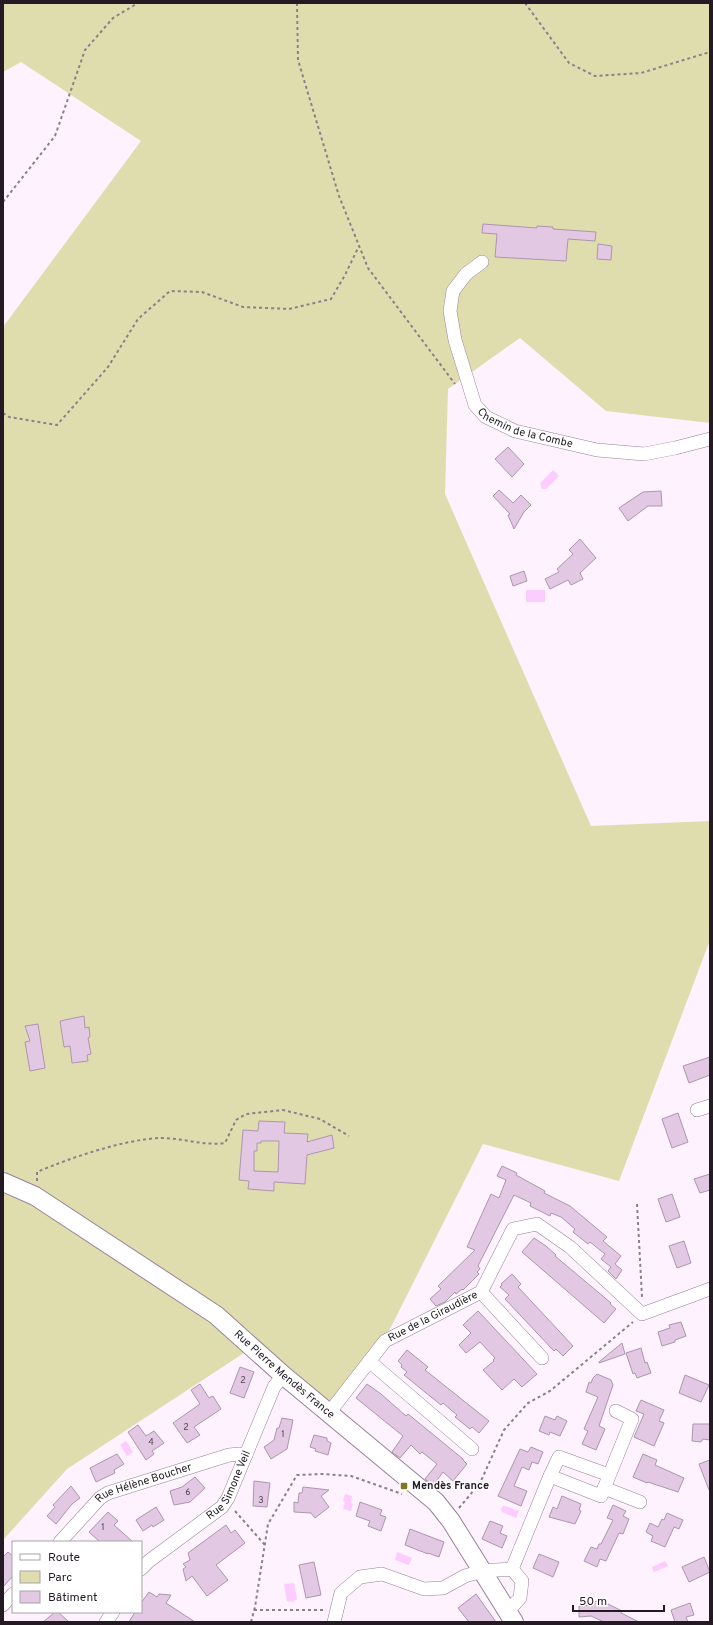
<svg xmlns="http://www.w3.org/2000/svg" width="713" height="1625" font-family="Overpass,sans-serif">
<style>
.green{fill:#dfddae}
.water{fill:#fcccfe}
.building{fill:#e2c8e3;stroke:#ad95af;fill-rule:evenodd}
.lines{fill:none;stroke-linecap:round;stroke-linejoin:round}
.street-casing{stroke:#99819a;stroke-width:14}
.secondary-casing{stroke:#99819a;stroke-width:20}
.path{stroke:#8a808b;stroke-width:2;stroke-dasharray:3 3;stroke-linecap:butt}
.street{stroke:#fff;stroke-width:13}
.secondary{stroke:#fff;stroke-width:18}
.poi-dot{fill:#807b21;stroke:#fff;stroke-width:1.5}
.labels{text-anchor:middle;dominant-baseline:central;stroke-width:3;stroke-linejoin:round;paint-order:stroke}
.number-label{font-size:9px;fill:#534654}
.street-label{font-size:11px;fill:#231a24;stroke:#fff}
.poi-label{font-size:11px;font-weight:bold;fill:#231a24;stroke:#fff;text-anchor:start}
</style>
<rect width="100%" height="100%" fill="#fdf2fd"/>
<!-- green -->
<path class="green" d="M3,3H710V423L606,411L520,338L448,389L445,494L591,826L710,821V940L619,1181L483,1144L390,1329L330,1401L247,1351L67,1469L3,1540V327L141,141L21,62L3,72Z"/>
<!-- water -->
<path class="water" d="M553,470L559,476L546,489H542L540,483Z
M526,590H545V602H526Z
M126,1441L133,1452L127,1456L120,1445Z
M345,1494L352,1496L351,1503L353,1504L351,1511L343,1509L345,1502L343,1501Z
M503,1506H505L519,1511L516,1518L502,1512L501,1509Z
M397,1552L412,1558L409,1565L395,1560Z
M665,1561L668,1566L654,1572L652,1567Z
M294,1583L297,1599L293,1602L287,1601L284,1584Z"/>
<!-- building -->
<path class="building" d="M483,224L537,228V226L553,227V229L596,232L595,241L568,239L566,261L495,257L497,234L482,233Z
M598,244L612,246L611,260L597,259Z
M508,447L524,464L512,477L495,459Z
M499,490L513,503L521,495L531,505L524,512L514,529L508,515L510,514L493,496Z
M661,491L662,506H648L628,521L619,508L643,492Z
M580,539L596,558L580,573L583,579L571,585L568,580L550,589L545,579L559,572L557,569L573,554L569,550Z
M524,571L527,581L513,586L510,576Z
M84,1016L85,1028L89,1027L90,1037L88,1038L91,1054L87,1055L88,1061L72,1063L70,1046L64,1047L60,1021Z
M38,1024L45,1068L30,1071L25,1042L30,1041L25,1026Z
M710,1057V1075L689,1083L683,1066Z
M678,1113L688,1142L672,1148L662,1119Z
M259,1121L285,1122L284,1133L308,1134L307,1142L332,1135L334,1148L307,1155L305,1184L274,1182V1191L248,1189L249,1181L239,1180L243,1130L258,1131ZM261,1141H279L278,1172L254,1171V1151H257V1143H261Z
M502,1166L517,1173L516,1175L545,1191L544,1193L570,1206L607,1237L603,1241L621,1256L615,1264L622,1270L616,1279L608,1271L611,1267L601,1259L605,1254L590,1242L588,1244L573,1232L575,1229L561,1217L551,1213L550,1216L530,1206L531,1203L514,1195L478,1266L480,1269L477,1272L479,1274L463,1290L462,1289L456,1294L455,1292L445,1302L436,1306L430,1299L441,1289L438,1286L475,1250L467,1247L491,1194L499,1198L506,1180L497,1176Z
M710,1174V1190L700,1193L694,1179Z
M672,1194L680,1217L666,1222L658,1199Z
M534,1238L546,1246L556,1255L555,1256L611,1303L610,1304L616,1309L604,1323L522,1252Z
M684,1241L691,1263L677,1268L669,1246Z
M512,1274L521,1284L518,1287L573,1346L563,1356L556,1349L554,1351L505,1299L509,1295L500,1287L502,1285L501,1284Z
M478,1311L537,1374L522,1387L514,1379L502,1390L483,1370L494,1361L493,1360L495,1358L480,1342L466,1353L459,1345L471,1333L463,1325Z
M681,1322L686,1336L675,1340V1342L662,1346L658,1332L670,1328L669,1325Z
M622,1343L625,1354L599,1363V1362Z
M641,1348L645,1363L647,1362L651,1373L637,1378L635,1373L633,1374L626,1353Z
M407,1350L428,1367L425,1370L489,1421L479,1433L472,1427L470,1429L455,1417L457,1415L443,1403L441,1405L404,1375L407,1372L401,1367L402,1365L398,1361Z
M240,1367L254,1372L244,1398L230,1393Z
M597,1374L611,1380L613,1385L599,1426L605,1429L596,1450L582,1444L588,1431L584,1429L598,1397L586,1392L589,1382L591,1383L593,1378Z
M685,1375L709,1385L701,1402L679,1393Z
M200,1384L209,1398L213,1396L221,1409L194,1427L200,1435L187,1443L173,1423L200,1404L191,1390Z
M367,1384L381,1394L406,1416L408,1414L463,1459V1460L467,1464L453,1481L443,1472L433,1486L425,1479L437,1464L422,1452L420,1454L411,1445L400,1458L392,1452L403,1436L356,1398Z
M641,1400L664,1410L659,1421L664,1423L654,1446L634,1437L644,1414L636,1411Z
M545,1416L555,1420L557,1416L567,1421L560,1436L550,1432L549,1435L539,1431Z
M282,1418L293,1420L287,1449L271,1459L264,1447L274,1440L277,1428H279Z
M693,1424H710V1440L703,1439L701,1442L692,1441Z
M138,1425L146,1436L154,1431L164,1443L152,1451L154,1454L146,1460L128,1432Z
M314,1435L327,1438V1441L331,1443L328,1455L315,1451L316,1449L310,1447Z
M531,1447L543,1452L538,1464L532,1462L529,1470L522,1467L514,1486L527,1491L521,1506L498,1496L520,1449L528,1452Z
M117,1454L124,1464L114,1470L115,1473L96,1482L90,1468Z
M643,1454L657,1460L655,1465L684,1478L678,1492L648,1482L647,1483L633,1477Z
M710,1460V1490H709L699,1464Z
M195,1477L205,1488L190,1502L174,1505L170,1491L182,1487Z
M254,1481L270,1483L267,1507L253,1506Z
M71,1486L80,1498L72,1504L56,1524L47,1516L55,1507L53,1505Z
M303,1487L329,1490L321,1496L329,1507L315,1518L311,1513L294,1512V1502L298,1503L299,1493H302Z
M562,1496L581,1504L579,1510L581,1511L575,1524L549,1517L553,1507L557,1509Z
M360,1502L382,1510L380,1515L386,1517L381,1531L368,1526L370,1521L356,1516Z
M613,1505L626,1511L623,1516L629,1519L623,1534L619,1533L606,1561L600,1559L597,1567L584,1561L591,1547L597,1549L599,1544H601L613,1520L607,1518Z
M156,1507L164,1520L153,1527L152,1525L143,1531L136,1520Z
M108,1512L118,1521L114,1525L133,1542H100L89,1532Z
M667,1513L683,1520L679,1529L674,1527L665,1547L651,1541L653,1536L646,1532L650,1523L658,1527L662,1519L664,1520Z
M490,1521L503,1526L500,1533L507,1536L502,1548L482,1539Z
M226,1525L231,1533L235,1530L245,1543L216,1565L228,1580L207,1596L192,1576L186,1581L183,1569L186,1567L183,1564L190,1560L188,1553Z
M410,1529L444,1542L439,1557L428,1553V1554L405,1545Z
M8,1552L13,1556V1576L3,1587V1557Z
M539,1554L559,1562L553,1577L533,1568Z
M704,1557L710,1572L689,1582L682,1567Z
M314,1562L321,1595L306,1598L299,1565Z
M149,1592L157,1597L159,1594L171,1595L166,1603L195,1622H129L135,1612H141V1603Z
M476,1594L496,1622H469L458,1608Z
M602,1601L622,1611L621,1613L639,1622H604L591,1616L579,1617V1606L591,1605V1602Z
M690,1603L694,1615L686,1617L688,1622H675L671,1610Z
M55,1612H58L69,1622H43Z"/>
<g class="lines">
<defs>
<g id="street">
<path id="s1" d="M482,262L466,274L453,291L450,311L455,340L475,405L486,417L515,431L597,450L644,454L675,448L710,439"/>
<path d="M697,1110L710,1106"/>
<path d="M481,1292L542,1358"/>
<path d="M369,1361L472,1449"/>
<path id="s2" d="M329,1413L385,1341L481,1292L513,1229L537,1224L570,1247L642,1314L710,1289"/>
<path d="M550,1476L559,1457L609,1475"/>
<path d="M604,1488L640,1502"/>
<path id="s3" d="M60,1542L100,1498L108,1493L229,1455L239,1454L246,1455"/>
<path id="s4" d="M141,1569L149,1561L222,1507L228,1498L274,1387L283,1375"/>
<path d="M512,1569L550,1476L601,1496L632,1419L616,1411"/>
<path d="M3,1605L13,1594"/>
<path d="M106,1622L113,1612"/>
<path d="M334,1622L341,1593L360,1577L382,1574L424,1589L443,1588L465,1576L482,1571L512,1569L522,1581L520,1598L507,1612"/>
</g>
<g id="secondary">
<path id="s5" d="M3,1182L35,1196L216,1315L283,1375L436,1502L451,1521L514,1622"/>
</g>
</defs>
<!-- street casing -->
<use href="#street" class="street-casing"/>
<!-- secondary casing -->
<use href="#secondary" class="secondary-casing"/>
<!-- path -->
<path class="path" d="M297,3L298,60L339,196L368,268L455,384
M525,3L569,63L595,76L641,73L710,52
M3,202L55,136L85,50L113,18L138,3
M3,413L9,417L57,425L108,367L138,319L170,291L202,292L243,307L289,309L331,299L345,275L359,246
M3,1079H4
M37,1181V1172C70,1158 125,1139 161,1138C183,1138 203,1146 225,1143L236,1120L246,1114L283,1110L320,1119L349,1136
M637,1204L642,1297
M459,1508L480,1483L504,1430L528,1403L550,1391L633,1322
M235,1511L265,1545
M254,1610H325
M251,1622L255,1607L268,1524L297,1475L322,1474L351,1476L402,1494"/>
<!-- street -->
<use href="#street" class="street"/>
<!-- secondary -->
<use href="#secondary" class="secondary"/>
</g>
<!-- markers -->
<rect class="poi-dot" x="400" y="1482" width="8" height="8" rx="2"/>
<g class="labels">
<!-- number labels -->
<g class="number-label">
<text x="243" y="1380">2</text>
<text x="186" y="1427">2</text>
<text x="283" y="1434">1</text>
<text x="151" y="1442">4</text>
<text x="188" y="1492">6</text>
<text x="261" y="1500">3</text>
<text x="103" y="1527">1</text>
</g>
<!-- street labels -->
<g class="street-label">
<text stroke="none"><textPath href="#s1" startOffset="216">Chemin de la Combe</textPath></text>
<text stroke="none"><textPath href="#s2" startOffset="145">Rue de la Giraudière</textPath></text>
<text stroke="none"><textPath href="#s5" startOffset="342">Rue Pierre Mendès France</textPath></text>
<text stroke="none"><textPath href="#s4" startOffset="124">Rue Simone Veil</textPath></text>
<text stroke="none"><textPath href="#s3" startOffset="106">Rue Hélène Boucher</textPath></text>
</g>
<!-- poi labels -->
<g class="poi-label">
<text x="412" y="1486">Mendès France</text>
</g>
</g>
<!-- border -->
<rect width="713" height="1625" fill="none" stroke="#231a24" stroke-width="8"/>
<!-- legend -->
<rect x="12" y="1541" width="130" height="72" fill="#ffffff" stroke="#a7a3a7"/>
<rect x="20" y="1554" width="20" height="6" fill="#ffffff" stroke="#a7a3a7"/>
<text x="48" y="1561" font-size="12" fill="#231a24">Route</text>
<rect x="20" y="1571" width="20" height="12" fill="#dfddae" stroke="#a7a3a7"/>
<text x="48" y="1581" font-size="12" fill="#231a24">Parc</text>
<rect x="20" y="1591" width="20" height="12" fill="#e2c8e3" stroke="#a7a3a7"/>
<text x="48" y="1601" font-size="12" fill="#231a24">Bâtiment</text>
<!-- scale -->
<path d="M573 1605v6h91v-6" fill="none" stroke="#231a24" stroke-width="2"/>
<text x="579" y="1605" font-size="12" fill="#231a24" stroke="#ffffff" stroke-width="3" paint-order="stroke">50 m</text>
</svg>
